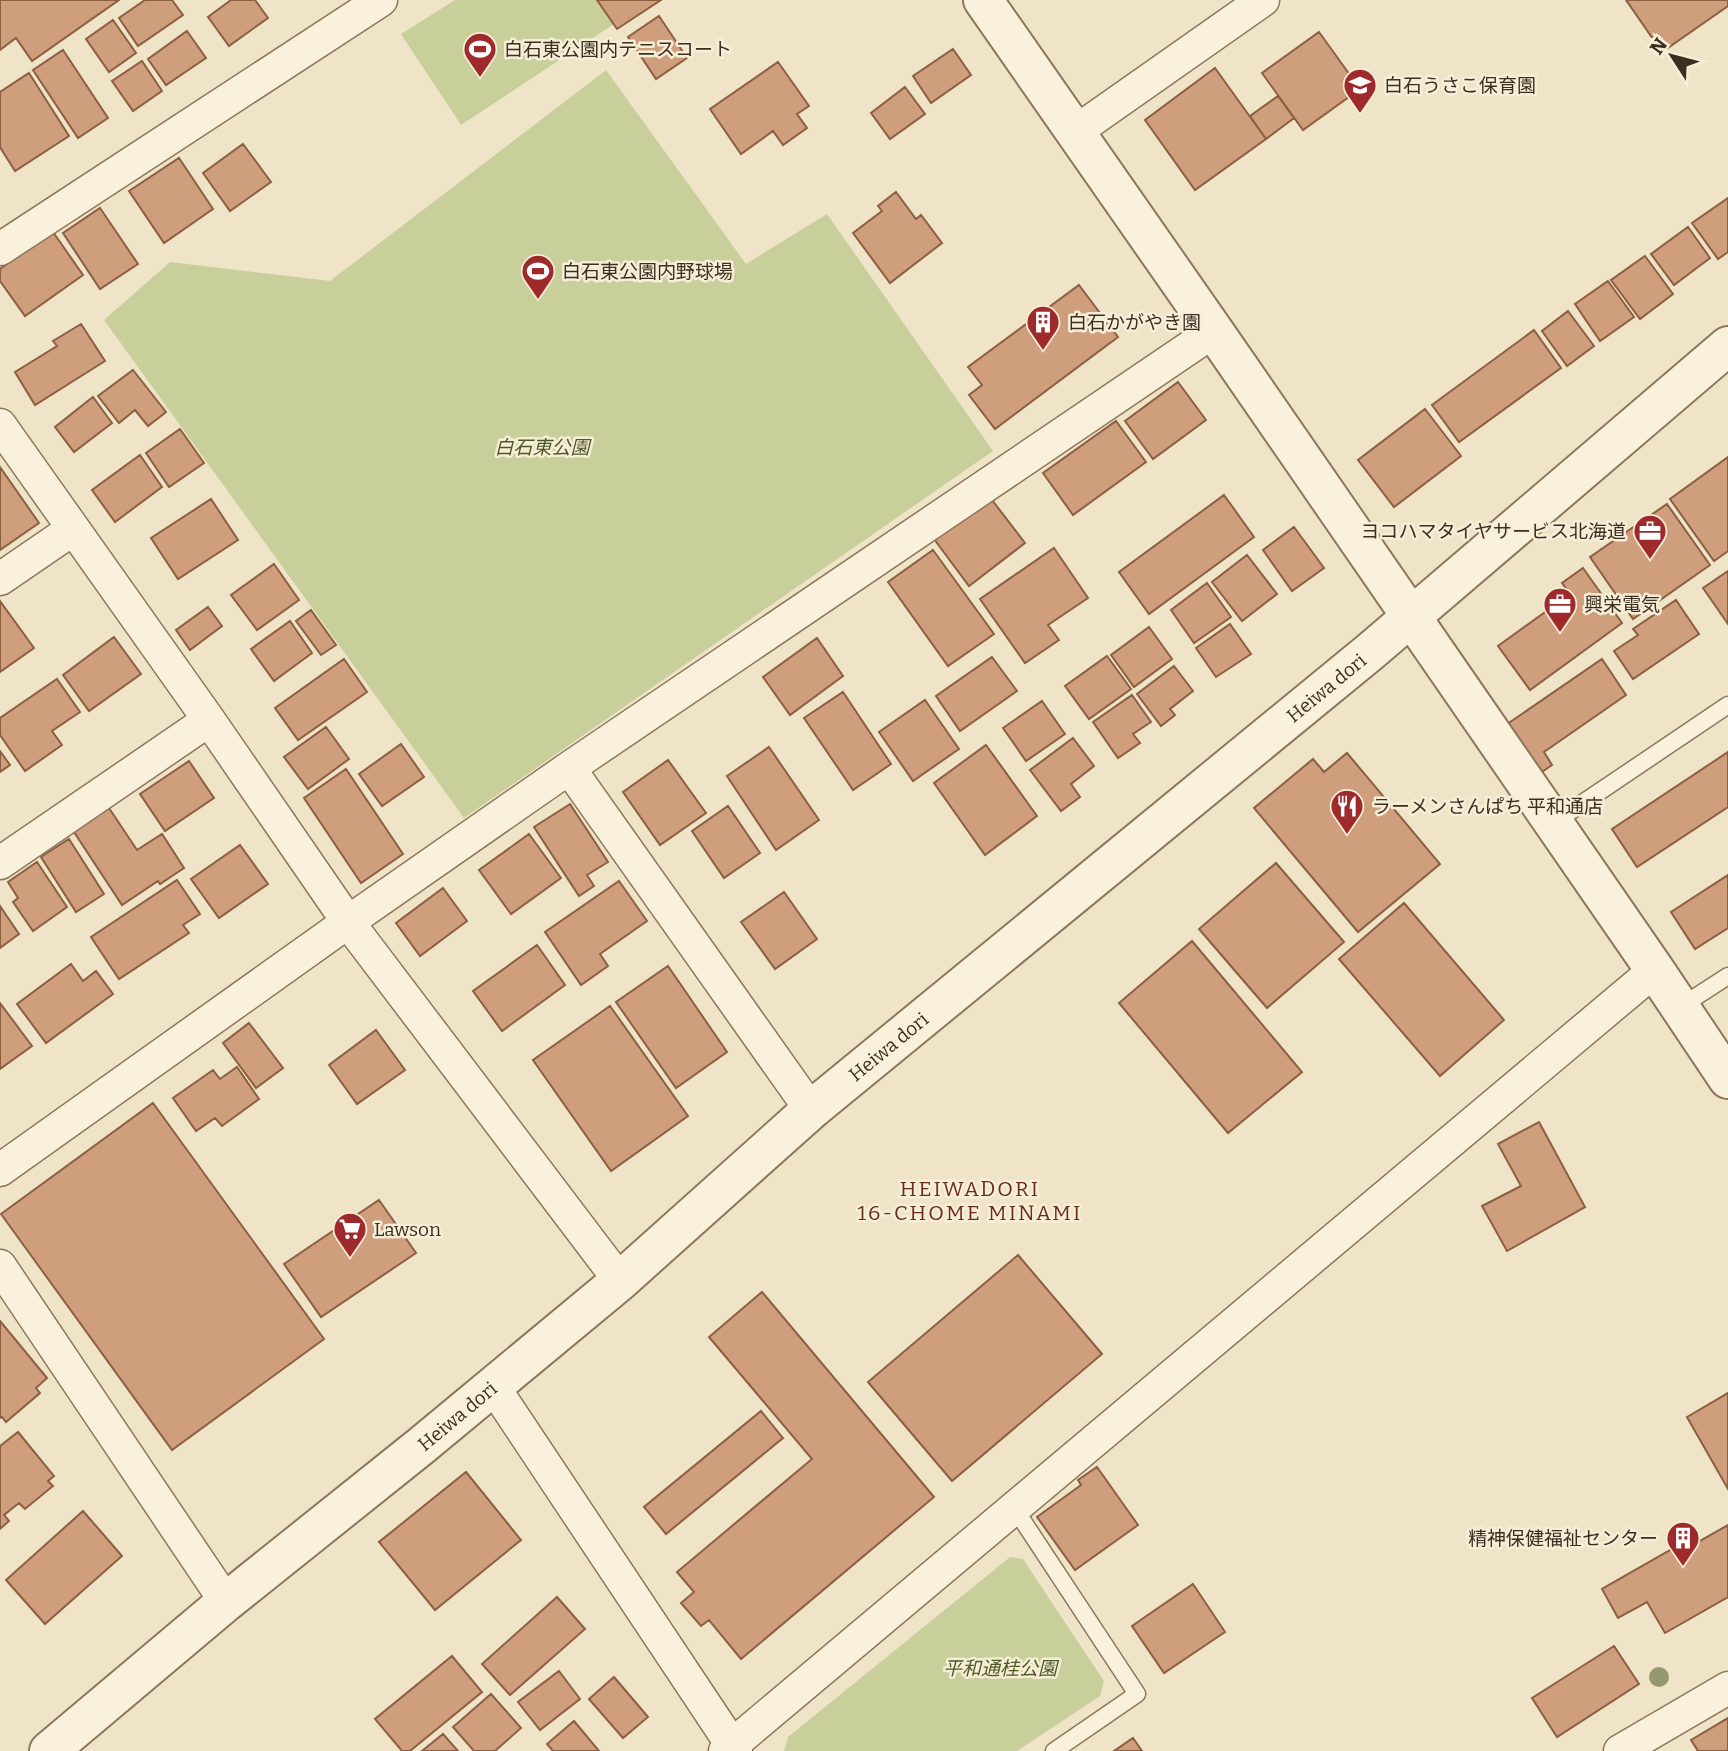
<svg xmlns="http://www.w3.org/2000/svg" width="1728" height="1751" font-family="Bitter,'Noto Sans JP',serif">
<style>
.green{fill:#c9cf9b}
.building{fill:#cf9f7d;stroke:#8d5f41;stroke-width:2}
.lines{fill:none;stroke-linecap:round;stroke-linejoin:round}
.service-casing{stroke:#8d765c;stroke-width:19}
.minor-casing{stroke:#8d765c;stroke-width:35}
.tertiary-casing{stroke:#8d765c;stroke-width:42}
.service{stroke:#faf1dc;stroke-width:16}
.minor{stroke:#faf1dc;stroke-width:32}
.tertiary{stroke:#faf1dc;stroke-width:38}
.tree{fill:#96986f}
.labels{text-anchor:middle;dominant-baseline:central;stroke-width:5;stroke-linejoin:round;paint-order:stroke}
.poi-label{font-size:19px;fill:#3d2e20;stroke:#f7eed8;text-anchor:start}
.park-label{font-size:19px;font-style:italic;fill:#4d5a26;stroke:#f7eed8}
.street-label{font-size:19px;fill:#3d2e20;stroke:#f7eed8}
.neighbourhood-label{font-size:21px;letter-spacing:2px;fill:#6b2e1e;stroke:#f7eed8}
</style>
<rect width="100%" height="100%" fill="#f0e4c8"/>
<!-- green -->
<path class="green" d="M455,0H598L614,24L461,125L401,34Z
M606,70L746,264L827,214L993,451L464,818L104,320L170,262L330,281Z
M1010,1557L1023,1559L1104,1681L1100,1696L1017,1751H784L788,1737Z"/>
<!-- building -->
<path class="building" d="M0,0H119L32,61L16,38L0,50Z
M145,0H172L183,15L138,46L119,18Z
M231,0H255L268,18L229,46L208,17Z
M597,0H661L617,29Z
M1626,0H1728V6L1662,52Z
M659,16L687,58L656,79L628,37Z
M113,20L136,53L109,72L86,39Z
M187,31L206,58L166,85L148,59Z
M1319,32L1360,89L1303,130L1262,73Z
M953,49L971,75L931,103L913,76Z
M63,50L108,118L78,138L33,70Z
M142,61L162,91L133,111L112,81Z
M778,62L809,106L797,114L807,128L783,145L773,131L741,154L710,109Z
M1215,68L1266,139L1195,190L1145,120Z
M29,73L69,136L15,171L0,147V92Z
M905,87L925,114L890,139L871,113Z
M1278,96L1294,118L1266,139L1250,116Z
M243,144L271,182L230,211L203,173Z
M179,158L213,209L164,243L129,191Z
M896,192L916,219L921,215L942,243L890,283L853,233L882,211L878,206Z
M1728,198V252L1718,259L1692,223Z
M100,208L138,264L100,289L63,233Z
M1688,227L1710,258L1674,285L1651,254Z
M53,232L83,275L25,316L0,281V269Z
M1645,256L1673,294L1640,319L1611,280Z
M1608,281L1634,317L1600,341L1575,304Z
M1079,285L1118,337L995,429L969,395L982,385L968,367Z
M1568,311L1594,346L1567,366L1542,331Z
M81,324L105,361L35,405L15,372L57,346L53,341Z
M1534,330L1561,368L1459,442L1432,405Z
M133,370L166,412L148,426L135,410L119,423L98,396Z
M1178,382L1206,420L1153,459L1125,421Z
M93,397L112,423L74,452L55,427Z
M1425,409L1461,456L1394,507L1358,460Z
M1116,421L1146,462L1073,515L1043,473Z
M180,429L204,463L169,487L146,453Z
M140,455L162,487L115,522L92,490Z
M1728,457V551L1714,561L1670,499Z
M0,467L39,523L0,550Z
M1224,495L1254,537L1149,614L1119,572Z
M989,496L1025,543L969,586L934,539Z
M211,499L238,540L178,579L151,538Z
M1667,504L1710,565L1633,619L1590,557Z
M1294,527L1324,568L1292,591L1263,550Z
M1054,548L1088,598L1048,625L1059,640L1025,663L980,599Z
M933,550L994,634L948,666L888,582Z
M1247,555L1277,594L1242,621L1212,582Z
M274,564L299,600L257,630L231,595Z
M1583,568L1622,623L1530,690L1498,646L1570,594L1562,583Z
M1728,571V624L1703,588Z
M1207,583L1231,617L1194,643L1171,610Z
M1676,600L1699,634L1633,679L1614,651L1638,635L1633,629Z
M0,601L34,648L0,672Z
M208,607L222,626L190,650L176,630Z
M311,610L336,645L321,655L296,621Z
M290,621L312,653L274,681L251,649Z
M1230,624L1251,654L1216,677L1196,648Z
M1149,627L1172,659L1134,687L1111,655Z
M114,637L141,674L89,711L63,675Z
M817,638L843,676L790,715L763,677Z
M1107,656L1131,689L1089,719L1065,686Z
M992,657L1017,691L960,731L936,696Z
M344,659L367,692L298,740L275,708Z
M1602,659L1626,695L1544,752L1552,765L1533,778L1500,729Z
M1174,666L1193,691L1170,709L1175,715L1161,726L1137,694Z
M57,679L80,712L52,731L62,745L25,771L0,735V718Z
M843,692L891,764L853,790L804,718Z
M1132,695L1151,722L1133,734L1140,743L1118,758L1093,722Z
M925,700L959,749L913,781L879,732Z
M1042,701L1065,734L1026,761L1003,728Z
M326,727L349,759L308,789L284,757Z
M1073,738L1094,766L1071,784L1080,797L1061,811L1030,770Z
M401,744L424,777L382,806L359,774Z
M986,745L1037,816L985,855L934,783Z
M769,747L819,820L776,850L727,776Z
M0,751L10,765L0,772Z
M1728,752V807L1637,867L1612,829Z
M1347,753L1440,864L1358,932L1254,808L1313,759L1324,772Z
M668,760L706,813L660,845L623,792Z
M189,761L214,798L165,831L140,794Z
M346,769L403,854L361,883L304,798Z
M570,804L608,862L587,875L594,886L579,896L534,827Z
M107,805L137,850L162,834L184,868L160,884L158,881L122,905L72,829Z
M728,806L760,853L724,878L692,831Z
M529,834L561,878L511,914L479,870Z
M69,839L104,894L76,912L41,857Z
M240,845L268,884L219,918L191,879Z
M37,862L67,907L33,931L13,902L18,898L8,882Z
M1276,863L1344,942L1267,1008L1199,929Z
M1728,875V928L1695,949L1671,912Z
M177,880L200,914L183,925L189,933L119,979L91,937Z
M619,881L647,921L600,954L608,966L581,985L545,932Z
M443,888L467,921L420,956L396,923Z
M784,892L817,939L775,969L741,922Z
M1404,903L1504,1020L1440,1076L1339,959Z
M0,906L19,934L0,948Z
M1192,941L1302,1072L1228,1133L1119,1003Z
M537,945L565,985L502,1031L473,991Z
M71,964L83,981L96,971L113,994L46,1043L17,1004Z
M668,966L727,1052L676,1088L616,1002Z
M0,1003L32,1046L0,1069Z
M610,1006L688,1116L611,1171L533,1060Z
M249,1023L283,1068L256,1088L223,1043Z
M376,1030L405,1070L357,1104L329,1065Z
M237,1067L259,1099L222,1126L215,1118L196,1131L173,1098L213,1070L220,1079Z
M153,1103L324,1339L172,1450L1,1214Z
M1539,1122L1585,1207L1507,1251L1482,1206L1521,1186L1498,1144Z
M379,1200L416,1253L321,1317L284,1264Z
M1018,1255L1102,1354L952,1481L868,1382Z
M762,1292L934,1497L741,1659L709,1620L701,1626L681,1603L694,1592L677,1572L812,1459L709,1337Z
M0,1321L47,1378L36,1388L40,1393L6,1422L2,1417L0,1418Z
M1728,1393V1489L1687,1417Z
M761,1411L783,1438L666,1534L644,1507Z
M18,1432L54,1476L48,1481L53,1486L25,1509L19,1503L4,1515L9,1521L0,1529V1446Z
M1097,1467L1138,1525L1075,1570L1037,1517L1081,1485L1078,1480Z
M466,1472L521,1540L435,1610L379,1542Z
M83,1511L122,1556L45,1624L6,1580Z
M1728,1525V1597L1665,1633L1647,1602L1618,1618L1602,1589L1686,1541L1689,1547Z
M1193,1584L1225,1632L1164,1673L1132,1626Z
M557,1597L585,1629L510,1695L482,1664Z
M1614,1646L1639,1684L1557,1737L1532,1698Z
M452,1656L482,1692L410,1751H402L375,1719Z
M559,1671L580,1699L540,1730L518,1702Z
M614,1677L648,1717L623,1738L589,1699Z
M491,1694L521,1728L495,1751H474L453,1727Z
M1728,1718V1751H1698L1691,1740Z
M574,1721L599,1751H553L547,1744Z
M443,1734L458,1751H422Z
M1133,1738L1142,1751H1114Z"/>
<g class="lines">
<defs>
<path id="service" d="M1553,823L1728,705
M1680,1007L1728,976
M1015,1509L1137,1694L1054,1751"/>
<path id="minor" d="M1075,132L1263,0
M0,249L381,0
M0,425L209,720L348,922L620,1281
M0,579L73,529
M569,768L811,1110
M0,863L209,720
M0,1170L348,922L569,768L1214,331
M0,1266L226,1602
M493,1386L736,1751
M725,1751L1655,970
M1620,1751L1728,1688"/>
<g id="tertiary">
<path d="M983,0L1214,331L1655,970L1728,1079"/>
<path id="s1" d="M49,1751L226,1602L421,1446L620,1281L811,1110L1371,651L1728,346"/>
</g>
</defs>
<!-- service casing -->
<use href="#service" class="service-casing"/>
<!-- minor casing -->
<use href="#minor" class="minor-casing"/>
<!-- tertiary casing -->
<use href="#tertiary" class="tertiary-casing"/>
<!-- service -->
<use href="#service" class="service"/>
<!-- minor -->
<use href="#minor" class="minor"/>
<!-- tertiary -->
<use href="#tertiary" class="tertiary"/>
</g>
<!-- trees -->
<circle class="tree" cx="1659" cy="1677" r="10"/>
<!-- icons -->
<defs>
<symbol id="stadium-pin" viewBox="-11 -11 22 30"><path d="M0 17L-7.5 6A9.5 9.5 0 1 1 7.5 6Z" fill="#9e2a2b" stroke="#f7eed8"/><path d="M0-5a6.5 5 0 1 0 0 10a6.5 5 0 1 0 0-10ZM-3.5-1.8h7v3.6h-7Z" fill="#fff"/></symbol>
<symbol id="school-pin" viewBox="-11 -11 22 30"><path d="M0 17L-7.5 6A9.5 9.5 0 1 1 7.5 6Z" fill="#9e2a2b" stroke="#f7eed8"/><path d="M0-5L7-2L0 1L-7-2ZM-4 1L0 2.5L4 1V4Q0 6-4 4Z" fill="#fff"/></symbol>
<symbol id="building-pin" viewBox="-11 -11 22 30"><path d="M0 17L-7.5 6A9.5 9.5 0 1 1 7.5 6Z" fill="#9e2a2b" stroke="#f7eed8"/><path d="M-4-6H4V6H1V3H-1V6H-4ZM-2.5-4.3h1.7v1.8h-1.7ZM.8-4.3h1.7v1.8H.8ZM-2.5-1h1.7V.8h-1.7ZM.8-1h1.7V.8H.8Z" fill="#fff"/></symbol>
<symbol id="office-pin" viewBox="-11 -11 22 30"><path d="M0 17L-7.5 6A9.5 9.5 0 1 1 7.5 6Z" fill="#9e2a2b" stroke="#f7eed8"/><path d="M-6-3h4V-5.5h4V-3h4V5H-6ZM-1-4.5V-3h2v-1.5ZM-6 0V1H6V0Z" fill="#fff"/></symbol>
<symbol id="restaurant-pin" viewBox="-11 -11 22 30"><path d="M0 17L-7.5 6A9.5 9.5 0 1 1 7.5 6Z" fill="#9e2a2b" stroke="#f7eed8"/><path d="M-5-6h1v4h1v-4h1v4h1v-4h1v5L-1.5 .5V6h-2V.5L-5-1ZM5-6V6H3V1.5H1.5Q1.5-4 5-6Z" fill="#fff"/></symbol>
<symbol id="supermarket-pin" viewBox="-11 -11 22 30"><path d="M0 17L-7.5 6A9.5 9.5 0 1 1 7.5 6Z" fill="#9e2a2b" stroke="#f7eed8"/><path d="M-6-5.5h2.5l.6 2H6L4.5 2H-2.5L-4.4-4H-6ZM-1.5 3.2a1.3 1.3 0 1 0 .1 0ZM3 3.2a1.3 1.3 0 1 0 .1 0Z" fill="#fff"/></symbol>
</defs>
<g fill-rule="evenodd">
<use href="#stadium-pin" x="461" y="30" width="38" height="52"/>
<use href="#school-pin" x="1341" y="66" width="38" height="52"/>
<use href="#stadium-pin" x="519" y="252" width="38" height="52"/>
<use href="#building-pin" x="1024" y="303" width="38" height="52"/>
<use href="#office-pin" x="1631" y="512" width="38" height="52"/>
<use href="#office-pin" x="1541" y="585" width="38" height="52"/>
<use href="#restaurant-pin" x="1328" y="787" width="38" height="52"/>
<use href="#supermarket-pin" x="331" y="1210" width="38" height="52"/>
<use href="#building-pin" x="1664" y="1519" width="38" height="52"/>
</g>
<g class="labels">
<!-- poi labels -->
<g class="poi-label">
<text x="504" y="49">白石東公園内テニスコート</text>
<text x="1384" y="85">白石うさこ保育園</text>
<text x="562" y="271">白石東公園内野球場</text>
<text x="1068" y="322">白石かがやき園</text>
<text x="1626" y="531" text-anchor="end">ヨコハマタイヤサービス北海道</text>
<text x="1584" y="604">興栄電気</text>
<text x="1372" y="806">ラーメンさんぱち 平和通店</text>
<text x="374" y="1229">Lawson</text>
<text x="1658" y="1538" text-anchor="end">精神保健福祉センター</text>
</g>
<!-- park labels -->
<g class="park-label">
<text x="542" y="447">白石東公園</text>
<text x="1000" y="1668">平和通桂公園</text>
</g>
<!-- street labels -->
<g class="street-label">
<text stroke="none"><textPath href="#s1" startOffset="1662">Heiwa dori</textPath></text>
<text stroke="none"><textPath href="#s1" startOffset="1096">Heiwa dori</textPath></text>
<text stroke="none"><textPath href="#s1" startOffset="528">Heiwa dori</textPath></text>
</g>
<!-- neighbourhood labels -->
<g class="neighbourhood-label">
<text x="970" y="1189">HEIWADORI<tspan x="970" dy="24">16-CHOME MINAMI</tspan></text>
</g>
</g>
<!-- north arrow -->
<g transform="translate(1672 56) rotate(306)" stroke="#f7eed8" stroke-width="5" paint-order="stroke">
<path d="M0-5L12 26L0 18L-12 26Z" fill="#3d2e20"/>
<text y="-10" font-size="19" font-weight="bold" text-anchor="middle" fill="#3d2e20">N</text>
</g>
</svg>
